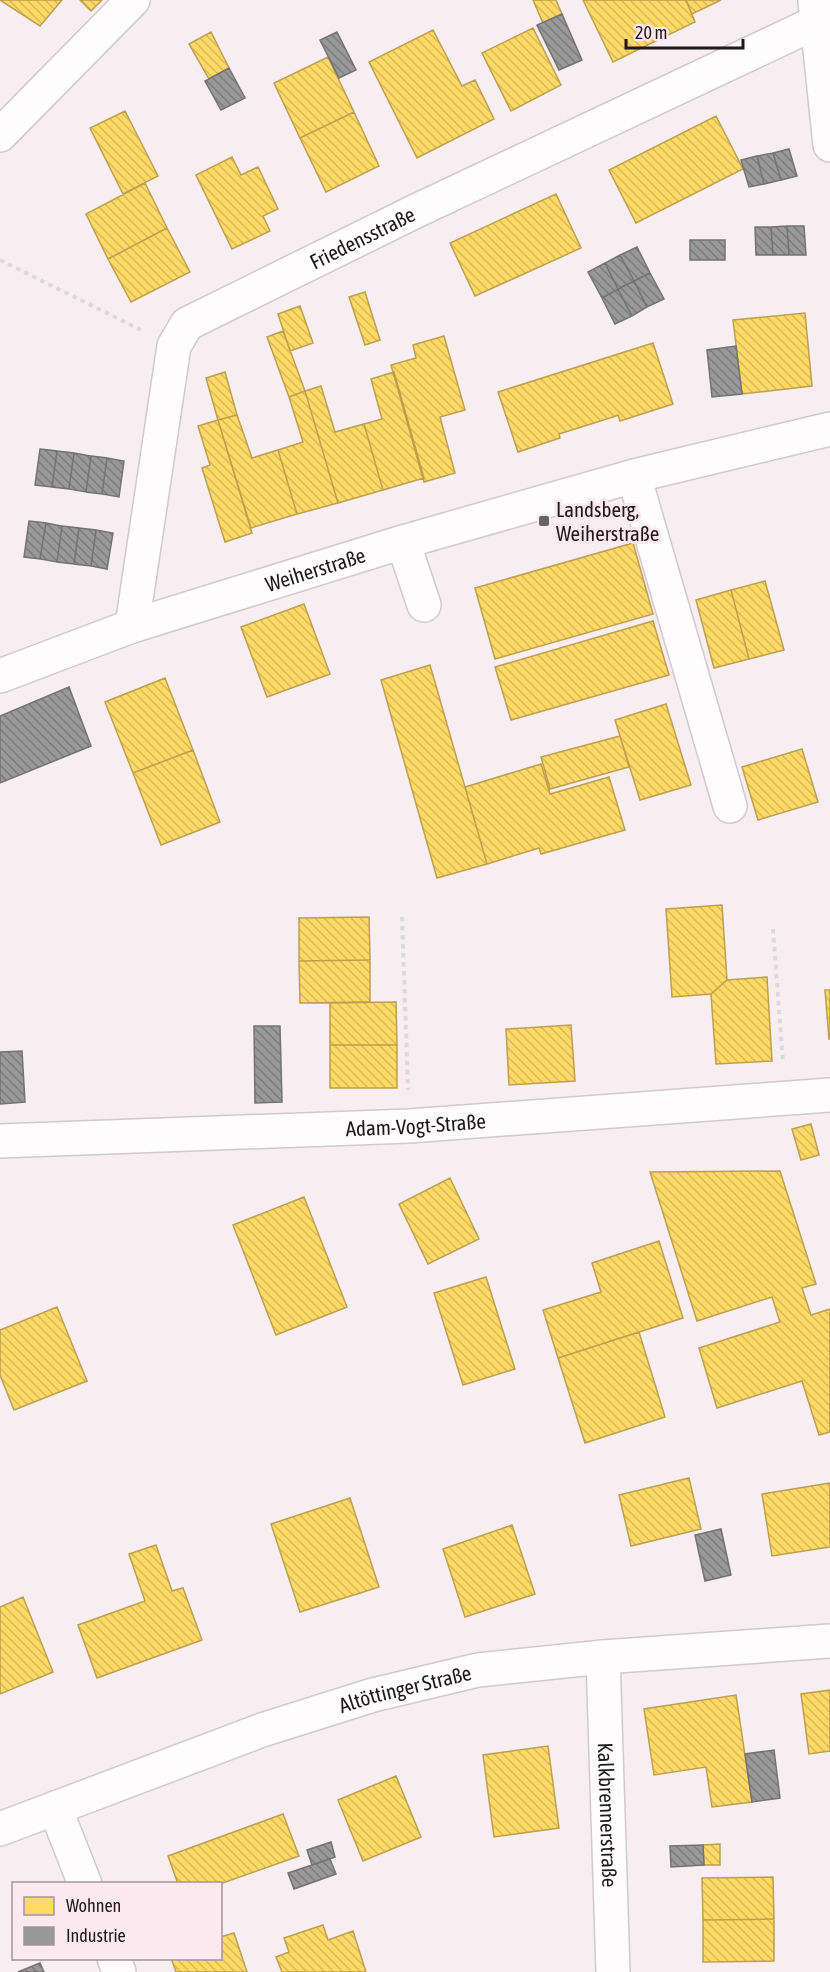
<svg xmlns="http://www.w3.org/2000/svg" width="830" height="1972" font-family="'Asap Condensed',sans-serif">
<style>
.homes{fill:url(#homes-back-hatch);stroke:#bc9f4f;stroke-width:1.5}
.industry{fill:url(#industry-back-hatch);stroke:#747273;stroke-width:1.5}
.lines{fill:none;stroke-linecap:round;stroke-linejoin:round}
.minor-casing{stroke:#d1c9cb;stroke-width:36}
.path{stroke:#dcd9da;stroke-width:4;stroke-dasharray:4.5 4.5;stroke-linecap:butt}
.minor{stroke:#fefcfd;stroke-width:33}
.poi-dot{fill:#6a6365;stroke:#fce9f0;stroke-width:2}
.labels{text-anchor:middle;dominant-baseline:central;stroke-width:6;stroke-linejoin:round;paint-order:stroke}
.street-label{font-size:21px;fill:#1e181a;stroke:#fce9f0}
.poi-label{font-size:21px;fill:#1e181a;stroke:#fce9f0;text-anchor:start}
</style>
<defs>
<pattern id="homes-back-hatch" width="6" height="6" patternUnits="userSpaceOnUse" patternTransform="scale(1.5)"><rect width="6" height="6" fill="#ffd966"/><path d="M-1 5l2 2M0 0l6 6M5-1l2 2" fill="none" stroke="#daba58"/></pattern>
<pattern id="industry-back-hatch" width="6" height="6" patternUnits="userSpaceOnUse" patternTransform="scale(1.5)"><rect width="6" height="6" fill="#999"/><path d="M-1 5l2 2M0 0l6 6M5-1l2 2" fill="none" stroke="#7c7c7c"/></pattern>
</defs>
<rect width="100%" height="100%" fill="#f8edf1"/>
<!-- homes -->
<path class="homes" d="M0,0H62L40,26Z
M80,0H102L91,11Z
M533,0H556L562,14L543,23Z
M583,0H686L695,22L613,62Z
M686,0H721L692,14Z
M533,28L561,85L511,111L482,53Z
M433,30L462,86L475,80L494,119L417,158L369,62Z
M211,32L229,68L209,79L189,44Z
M328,57L354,112L300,138L274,83Z
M125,111L158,176L123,194L90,128Z
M354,112L379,166L326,192L300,138Z
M716,116L743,169L636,223L609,170Z
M232,157L241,175L258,167L278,209L263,216L270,231L232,249L196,175Z
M145,183L167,228L108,259L86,214Z
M556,194L581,248L475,296L450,243Z
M167,228L190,272L131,302L108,259Z
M365,292L380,340L365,345L349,297Z
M300,306L313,343L290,351L278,314Z
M805,313L812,386L742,394L733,320Z
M283,331L305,391L289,397L267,337Z
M444,336L465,410L440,417L455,473L424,482L391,365L416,358L413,345Z
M653,343L673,404L620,421L618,415L613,417L559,434L560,438L518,452L498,392Z
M225,372L237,415L218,420L206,378Z
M394,372L424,478L383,490L364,424L382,419L371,379Z
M321,386L335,432L364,424L383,490L338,503L305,391Z
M305,391L338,503L297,514L278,450L303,442L289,397Z
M237,415L252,458L278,450L297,514L251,528L218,420Z
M218,420L252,533L225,542L202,468L210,465L198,426Z
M633,543L653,614L495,659L475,588Z
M765,581L784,650L749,659L731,590Z
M731,590L749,659L714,668L696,600Z
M304,604L330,674L267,697L241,627Z
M653,621L669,675L511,720L495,667Z
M430,665L487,864L437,878L381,680Z
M165,678L193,750L133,773L105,702Z
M666,704L691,785L640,800L615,720Z
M620,736L629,767L550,789L541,757Z
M802,749L818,802L758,820L742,767Z
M193,750L220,822L161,845L133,773Z
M541,764L550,794L609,777L625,830L541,854L539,848L487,864L465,787Z
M722,905L727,980L711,994L672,997L666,909Z
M369,917L370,960L299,961V918Z
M370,960V1002L300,1003L299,961Z
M767,977L772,1061L716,1064L711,994L727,980Z
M825,990H830V1039H829Z
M396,1002L397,1045H330V1003Z
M571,1025L575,1081L509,1085L506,1029Z
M330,1045H397V1088H330Z
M811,1124L819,1155L801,1160L792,1129Z
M780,1171L816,1284L802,1288L811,1315L830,1309V1432L819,1435L802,1381L717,1408L699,1348L780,1322L772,1297L697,1321L650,1172Z
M450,1178L479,1239L428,1264L399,1204Z
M304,1197L347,1307L276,1335L233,1225Z
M659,1241L683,1318L558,1358L543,1310L601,1292L592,1263Z
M486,1277L515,1369L463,1385L434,1293Z
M57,1307L87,1381L14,1410L0,1375V1330Z
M639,1332L665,1417L585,1443L558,1358Z
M689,1478L701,1529L631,1546L619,1495Z
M830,1483V1547L772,1556L762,1494Z
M350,1498L379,1587L300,1612L271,1524Z
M512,1525L535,1594L465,1617L443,1549Z
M156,1545L172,1591L183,1588L202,1640L97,1678L78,1625L145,1601L129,1554Z
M23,1597L53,1672L0,1694V1607Z
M830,1690V1751L809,1754L801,1694Z
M736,1695L752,1802L712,1807L706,1767L654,1775L644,1709Z
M548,1746L559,1828L494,1837L483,1755Z
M396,1776L421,1837L363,1861L338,1800Z
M283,1814L299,1856L220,1884H178L168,1856Z
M720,1844V1865H704L703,1845Z
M773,1877L774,1919L703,1920L702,1878Z
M774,1919V1961L703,1962V1920Z
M323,1925L328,1940L353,1931L366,1972H282L276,1957L289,1952L284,1938Z
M234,1933L247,1972H176L171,1958H220V1937Z"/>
<!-- industry -->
<path class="industry" d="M562,14L582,60L559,70L537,25Z
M337,32L356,70L339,78L320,40Z
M229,68L245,98L221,110L205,81Z
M789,149L797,176L781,180L773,153Z
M773,153L781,180L764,184L757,156Z
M757,156L764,184L749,187L741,160Z
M787,226H804L806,255H789Z
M787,226L789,255H773L771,227Z
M755,227H771L773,255H756Z
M690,240H725V260H690Z
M637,247L650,273L634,281L620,255Z
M620,255L634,281L618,289L605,263Z
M605,263L618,289L602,298L588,272Z
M650,273L664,299L647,307L634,281Z
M634,281L647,307L632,316L618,289Z
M618,289L632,316L615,324L602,298Z
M736,346L742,394L712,397L707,350Z
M40,449L57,451L52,487L35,485Z
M57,451L74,453L69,489L52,487Z
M74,453L91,456L86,492L69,489Z
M91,456L107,458L102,494L86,492Z
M107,458L124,461L119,497L102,494Z
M29,521L46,523L40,559L24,557Z
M46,523L62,526L57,562L40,559Z
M62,526L79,528L74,564L57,562Z
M79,528L96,530L91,566L74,564Z
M96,530L113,533L107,569L91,566Z
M69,687L91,746L0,783V716Z
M254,1026H280L282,1102L255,1103Z
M22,1051L25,1102L0,1104V1052Z
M721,1529L731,1575L705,1581L695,1535Z
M774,1750L780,1798L752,1802L745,1754Z
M331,1842L335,1857L312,1865L307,1850Z
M703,1845L704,1865L671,1867L670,1846Z
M330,1859L336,1874L294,1889L288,1873Z
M40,1963L44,1972H18Z"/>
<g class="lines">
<defs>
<g id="minor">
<path d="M815,2L830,145"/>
<path d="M0,135L133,0"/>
<path d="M634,476L730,806"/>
<path d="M403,542L424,605"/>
<path id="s1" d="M132,626L174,346L187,324L416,211L817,22"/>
<path id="s2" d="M0,676L132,626L403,542L634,476L830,429"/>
<path id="s3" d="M0,1141L409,1126L830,1095"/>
<path id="s4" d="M603,1657L613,1972"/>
<path d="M55,1808L85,1884"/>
<path id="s5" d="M0,1829L262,1730L373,1695L478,1670L603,1657L830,1641"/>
<path d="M114,1958L119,1972"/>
</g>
</defs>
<!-- minor casing -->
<use href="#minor" class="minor-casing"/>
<!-- path -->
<path class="path" d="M0,260L141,330
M402,917L408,1090
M773,929L783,1063"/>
<!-- minor -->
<use href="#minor" class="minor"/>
</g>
<!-- markers -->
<rect class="poi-dot" x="538" y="515" width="12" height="12" rx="3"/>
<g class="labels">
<!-- street labels -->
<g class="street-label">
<text stroke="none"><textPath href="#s1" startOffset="504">Friedensstraße</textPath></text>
<text stroke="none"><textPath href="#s2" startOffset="333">Weiherstraße</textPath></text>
<text stroke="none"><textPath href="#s3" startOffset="416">Adam-Vogt-Straße</textPath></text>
<text stroke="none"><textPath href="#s5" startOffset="429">Altöttinger Straße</textPath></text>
<text stroke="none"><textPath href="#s4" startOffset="158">Kalkbrennerstraße</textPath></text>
</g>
<!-- poi labels -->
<g class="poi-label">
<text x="556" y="509">Landsberg,<tspan x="556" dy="24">Weiherstraße</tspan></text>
</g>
</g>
<!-- legend -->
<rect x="12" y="1882" width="210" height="78" fill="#fce9f0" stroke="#a3959a" stroke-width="1.5"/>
<rect x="24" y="1897" width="30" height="18" fill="#ffd966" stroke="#a3959a" stroke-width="1.5"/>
<text x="66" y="1912" font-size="18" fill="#1e181a">Wohnen</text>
<rect x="24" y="1927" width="30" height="18" fill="#999999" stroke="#a3959a" stroke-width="1.5"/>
<text x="66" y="1942" font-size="18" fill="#1e181a">Industrie</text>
<!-- scale -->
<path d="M626 39v9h117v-9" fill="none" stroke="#1e181a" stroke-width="3"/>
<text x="635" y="39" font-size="18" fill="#1e181a" stroke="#fce9f0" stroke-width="4.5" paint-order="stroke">20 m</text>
</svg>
